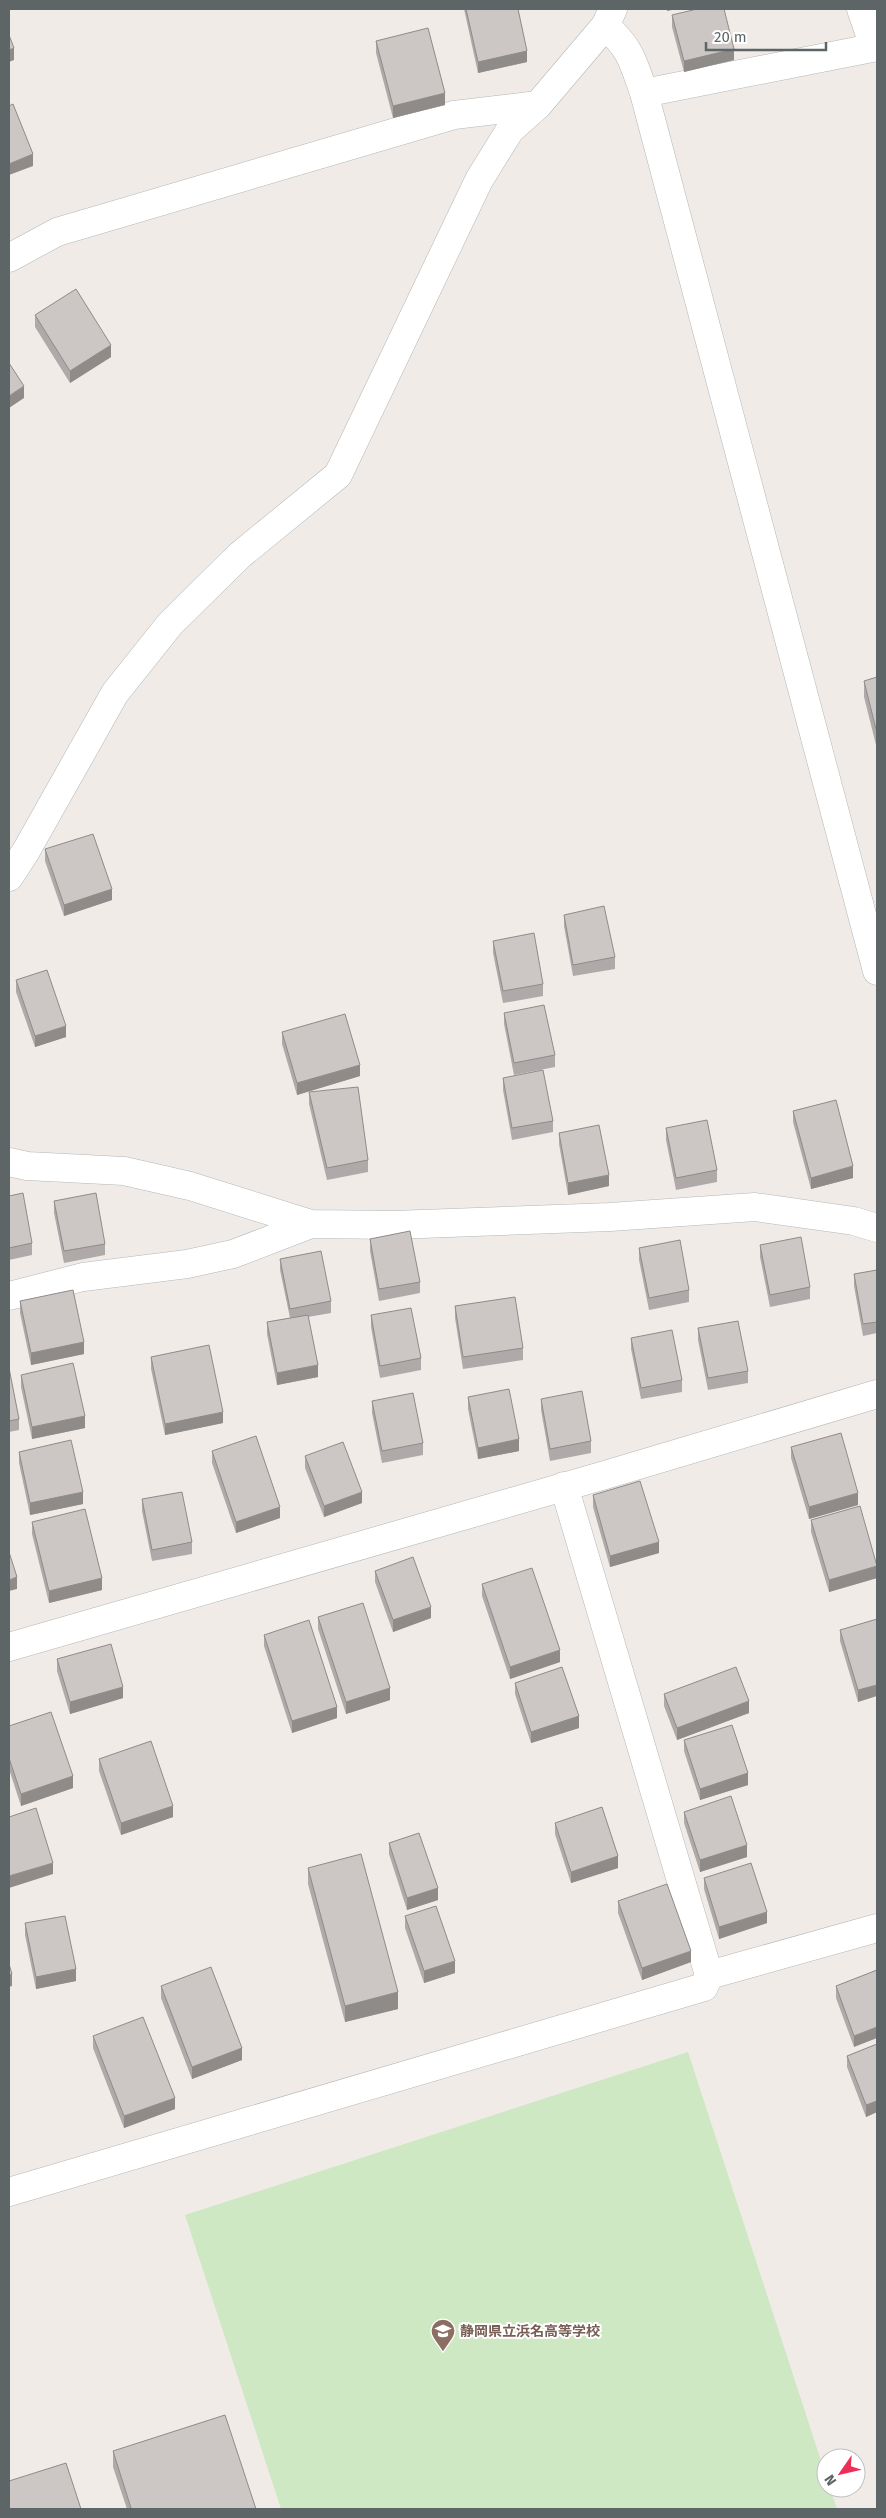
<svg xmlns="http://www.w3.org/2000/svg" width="886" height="2518" font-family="'Fira Sans','Noto Sans JP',sans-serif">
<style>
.green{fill:#cee8c3}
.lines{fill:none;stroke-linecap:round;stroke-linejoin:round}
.minor-casing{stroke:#b2b7b9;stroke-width:29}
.minor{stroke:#fff;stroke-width:28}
.wall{fill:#afaaa9}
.shaded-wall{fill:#8f8b89}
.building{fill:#ccc6c4;stroke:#8f8b89}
.labels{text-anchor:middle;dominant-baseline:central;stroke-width:4;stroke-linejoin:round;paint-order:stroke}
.education-label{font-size:14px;font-weight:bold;fill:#785e54;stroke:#fff;text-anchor:start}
</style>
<rect width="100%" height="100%" fill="#f1ebe7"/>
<!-- green -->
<path class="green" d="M688,2052L826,2476V2488H830L837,2509H281L185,2215Z"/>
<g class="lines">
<defs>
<path id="minor" d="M861,9L874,47
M605,26C631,48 633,62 644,93L877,971
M644,93L877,47
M9,258L57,232L454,115L538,105
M9,877L26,851L115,693L170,624L240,555L338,475L479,180L510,130L538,105L605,26L613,9
M9,1162L27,1166L124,1171L190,1186L311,1224L394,1225L610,1217L755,1207L854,1221L877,1228
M9,1296L83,1277L187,1264L233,1254L311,1224
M564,1486L709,1975
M9,1647L605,1475L877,1394
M9,2192L704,1987L709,1975L877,1928"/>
</defs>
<!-- minor casing -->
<use href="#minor" class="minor-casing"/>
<!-- minor -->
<use href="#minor" class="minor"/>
</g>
<!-- wall -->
<path class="wall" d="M464,9H518L527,62L478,73Z
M672,15L734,60L684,72L672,27Z
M376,41L445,105L393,118L376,53Z
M35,315L111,357L70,383L35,327Z
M877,677V749L864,697V681Z
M45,849L112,900L64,916L45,861Z
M564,915L615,957V969L573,976L564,926Z
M493,941L543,984V996L503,1003L493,953Z
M16,980L66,1037L35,1047L16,992Z
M504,1013L555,1055V1067L514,1075L504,1024Z
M282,1032L360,1076L297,1095L282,1044Z
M503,1078L553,1121V1132L512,1140L503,1090Z
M309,1092L368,1160V1172L327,1180L309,1104Z
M793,1111L853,1178L811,1189L793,1122Z
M666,1128L717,1170V1182L676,1190L666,1140Z
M559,1133L609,1186L568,1195L559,1144Z
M9,1196L32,1243V1255L9,1260Z
M54,1201L105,1244V1255L64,1263L54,1213Z
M370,1239L420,1282V1293L379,1301L370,1251Z
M760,1245L810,1287V1299L770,1307L760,1257Z
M639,1248L689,1290V1302L649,1310L639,1260Z
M280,1259L331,1301V1313L308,1317L318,1377L277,1385L267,1334V1322L290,1318L280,1270Z
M877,1270V1333L863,1336L854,1286V1274Z
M20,1301L84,1354L31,1365L20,1313Z
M455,1306L523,1348V1360L463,1369L455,1318Z
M371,1315L421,1358V1370L380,1378L371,1327Z
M698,1328L748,1371V1383L708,1390L698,1340Z
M631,1338L682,1380V1392L641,1399L631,1349Z
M151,1357L223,1423L165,1435L151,1369Z
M9,1368L19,1419V1430L9,1432Z
M21,1375L85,1428L32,1439L21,1387Z
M468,1397L519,1451L478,1459L468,1409Z
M541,1399L591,1441V1453L550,1461L541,1410Z
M372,1401L423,1443V1455L382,1463L372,1413Z
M791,1447L858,1505L809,1519L791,1458Z
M212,1451L280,1518L236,1533L212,1463Z
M19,1452L83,1504L30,1515L19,1463Z
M305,1456L362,1503L324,1517L305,1468Z
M593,1495L659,1553L610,1567L593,1507Z
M142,1499L192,1542V1554L152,1561L142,1511Z
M811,1520L877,1565V1578L829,1592L811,1532Z
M32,1522L102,1590L49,1603L32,1534Z
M375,1571L431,1618L393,1632L375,1582Z
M482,1584L560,1662L510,1679L482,1596Z
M318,1617L390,1700L346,1714L318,1629Z
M877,1619L858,1702L840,1641V1630Z
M264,1635L337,1718L292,1733L264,1646Z
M57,1659L123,1698L70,1714L57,1671Z
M515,1683L579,1728L531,1743L515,1694Z
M664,1694L749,1713L677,1740L664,1706Z
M9,1726L73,1788L21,1806L9,1769Z
M684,1740L748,1785L700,1800L684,1751Z
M99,1759L173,1817L121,1835L99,1771Z
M684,1812L747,1857L700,1872L684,1823Z
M555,1823L618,1868L571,1883L555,1834Z
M389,1843L438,1900L407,1910L389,1854Z
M308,1868L398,2009L345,2022L308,1884Z
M704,1878L767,1923L719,1939L704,1889Z
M618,1901L691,1962L642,1980L618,1913Z
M405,1916L455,1973L424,1983L405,1928Z
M25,1923L76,1981L36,1989L25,1935Z
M877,1970L854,2047L836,1998V1986Z
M161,1986L242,2060L192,2079L161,1998Z
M93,2036L175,2109L124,2128L93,2048Z
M877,2044V2112L866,2117L847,2067V2056Z
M113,2451L256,2509H127L113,2467Z"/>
<!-- shaded-wall -->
<path class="shaded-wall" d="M667,9H677L667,11Z
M14,48V60L9,62V50Z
M734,49V60L684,72V61Z
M527,51V62L478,73V62Z
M445,93V105L393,118V106Z
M33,154V166L9,175V164Z
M111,345V357L70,383V371Z
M24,386V398L9,408V396Z
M112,889V900L64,916V905Z
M66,1026V1037L35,1047V1036Z
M360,1065V1076L297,1095V1083Z
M853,1166V1178L811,1189V1178Z
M609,1175V1186L568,1195V1183Z
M84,1342V1354L31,1365V1353Z
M318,1365V1377L277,1385V1373Z
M223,1412V1423L165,1435V1424Z
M85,1416V1428L32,1439V1427Z
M519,1439V1451L478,1459V1448Z
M83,1492V1504L30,1515V1503Z
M362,1492V1503L324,1517V1506Z
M858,1493V1505L809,1519V1507Z
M280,1507V1518L236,1533V1522Z
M659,1542V1553L610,1567V1556Z
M877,1566V1578L829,1592V1580Z
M17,1577V1589L9,1591V1580Z
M102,1578V1590L49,1603V1591Z
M431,1607V1618L393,1632V1620Z
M560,1650V1662L510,1679V1667Z
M877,1685V1696L858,1702V1690Z
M123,1687V1698L70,1714V1702Z
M390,1688V1700L346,1714V1702Z
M749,1701V1713L677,1740V1728Z
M337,1707V1718L292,1733V1721Z
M579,1716V1728L531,1743V1732Z
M748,1773V1785L700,1800V1789Z
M73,1776V1788L21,1806V1794Z
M173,1806V1817L121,1835V1823Z
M747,1845V1857L700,1872V1860Z
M618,1856V1868L571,1883V1872Z
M53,1863V1874L9,1888V1876Z
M438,1888V1900L407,1910V1898Z
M767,1912V1923L719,1939V1927Z
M691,1951V1962L642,1980V1968Z
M455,1961V1973L424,1983V1971Z
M76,1969V1981L36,1989V1977Z
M12,1974V1986L9,1987V1975Z
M398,1992V2009L345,2022V2006Z
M877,2027V2038L854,2047V2036Z
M242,2048V2060L192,2079V2067Z
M175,2098V2109L124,2128V2116Z
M877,2101V2112L866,2117V2105Z"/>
<!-- building -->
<path class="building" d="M466,9H518L527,51L478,62Z
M697,9H724L734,49L684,61L672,15Z
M428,28L445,93L393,106L376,41Z
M9,35L14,48L9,50Z
M13,104L33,154L9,164V106Z
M76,289L111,345L70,371L35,315Z
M9,363L24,386L9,396Z
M877,677V733L864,681Z
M93,834L112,889L64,905L45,849Z
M604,906L615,957L573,965L564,915Z
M534,933L543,984L503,991L493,941Z
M47,970L66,1026L35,1036L16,980Z
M544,1005L555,1055L514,1063L504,1013Z
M345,1014L360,1065L297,1083L282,1032Z
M543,1070L553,1121L512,1128L503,1078Z
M358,1087L368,1160L327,1168L309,1092Z
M836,1100L853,1166L811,1178L793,1111Z
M707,1120L717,1170L676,1178L666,1128Z
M599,1125L609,1175L568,1183L559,1133Z
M23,1193L32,1243L9,1248V1196Z
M96,1193L105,1244L64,1251L54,1201Z
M410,1231L420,1282L379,1289L370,1239Z
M801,1237L810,1287L770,1295L760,1245Z
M680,1240L689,1290L649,1298L639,1248Z
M321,1251L331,1301L290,1309L280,1259Z
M877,1270V1322L863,1324L854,1274Z
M73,1290L84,1342L31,1353L20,1301Z
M515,1297L523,1348L463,1357L455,1306Z
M411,1308L421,1358L380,1366L371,1315Z
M308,1315L318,1365L277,1373L267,1322Z
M738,1321L748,1371L708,1378L698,1328Z
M672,1330L682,1380L641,1388L631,1338Z
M209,1345L223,1412L165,1424L151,1357Z
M73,1363L85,1416L32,1427L21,1375Z
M9,1368L19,1419L9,1421Z
M509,1389L519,1439L478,1448L468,1397Z
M582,1391L591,1441L550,1449L541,1399Z
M413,1393L423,1443L382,1451L372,1401Z
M841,1433L858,1493L809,1507L791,1447Z
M256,1436L280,1507L236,1522L212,1451Z
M71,1440L83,1492L30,1503L19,1452Z
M343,1442L362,1492L324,1506L305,1456Z
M640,1481L659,1542L610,1556L593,1495Z
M182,1492L192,1542L152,1550L142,1499Z
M860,1506L877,1566L829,1580L811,1520Z
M85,1509L102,1578L49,1591L32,1522Z
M9,1552L17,1577L9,1580Z
M413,1557L431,1607L393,1620L375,1571Z
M532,1568L560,1650L510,1667L482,1584Z
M363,1603L390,1688L346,1702L318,1617Z
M877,1619V1685L858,1690L840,1630Z
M309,1620L337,1707L292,1721L264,1635Z
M111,1644L123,1687L70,1702L57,1659Z
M562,1667L579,1716L531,1732L515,1683Z
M736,1667L749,1701L677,1728L664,1694Z
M51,1712L73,1776L21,1794L9,1758V1726Z
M732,1725L748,1773L700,1789L684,1740Z
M151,1741L173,1806L121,1823L99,1759Z
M731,1796L747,1845L700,1860L684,1812Z
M602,1807L618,1856L571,1872L555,1823Z
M36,1808L53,1863L9,1876V1817Z
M419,1833L438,1888L407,1898L389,1843Z
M361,1854L398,1992L345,2006L308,1868Z
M751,1863L767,1912L719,1927L704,1878Z
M667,1884L691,1951L642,1968L618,1901Z
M436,1906L455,1961L424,1971L405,1916Z
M65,1916L76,1969L36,1977L25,1923Z
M9,1964L12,1974L9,1975Z
M211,1967L242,2048L192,2067L161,1986Z
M877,1970V2027L854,2036L836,1986Z
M143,2017L175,2098L124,2116L93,2036Z
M877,2044V2101L866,2105L847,2056Z
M225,2415L256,2509H127L131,2508L113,2451Z
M66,2463L81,2509H9V2481Z"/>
<!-- icons -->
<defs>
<symbol id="school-pin" viewBox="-11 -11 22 30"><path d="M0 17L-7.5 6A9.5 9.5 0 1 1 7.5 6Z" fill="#8d6e63" stroke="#fff"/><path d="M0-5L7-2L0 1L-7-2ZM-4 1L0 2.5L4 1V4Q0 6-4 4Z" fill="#fff"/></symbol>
</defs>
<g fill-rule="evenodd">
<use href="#school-pin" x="429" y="2317" width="28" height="38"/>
</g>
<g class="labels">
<!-- education labels -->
<g class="education-label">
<text x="460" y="2331">静岡県立浜名高等学校</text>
</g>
</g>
<!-- border -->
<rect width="886" height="2518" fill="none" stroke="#5e6567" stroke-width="20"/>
<!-- north arrow -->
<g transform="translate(841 2473) rotate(236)"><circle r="24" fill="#ffffff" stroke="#bfc1c2"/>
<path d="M0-4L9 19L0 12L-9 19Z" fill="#ef2e58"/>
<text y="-8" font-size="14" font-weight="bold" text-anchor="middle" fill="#5e6567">N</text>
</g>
<!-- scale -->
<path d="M706 42v8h120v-8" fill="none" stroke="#5e6567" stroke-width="2.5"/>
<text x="714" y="42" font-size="15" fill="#5e6567" stroke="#ffffff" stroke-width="4" paint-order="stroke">20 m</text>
</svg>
